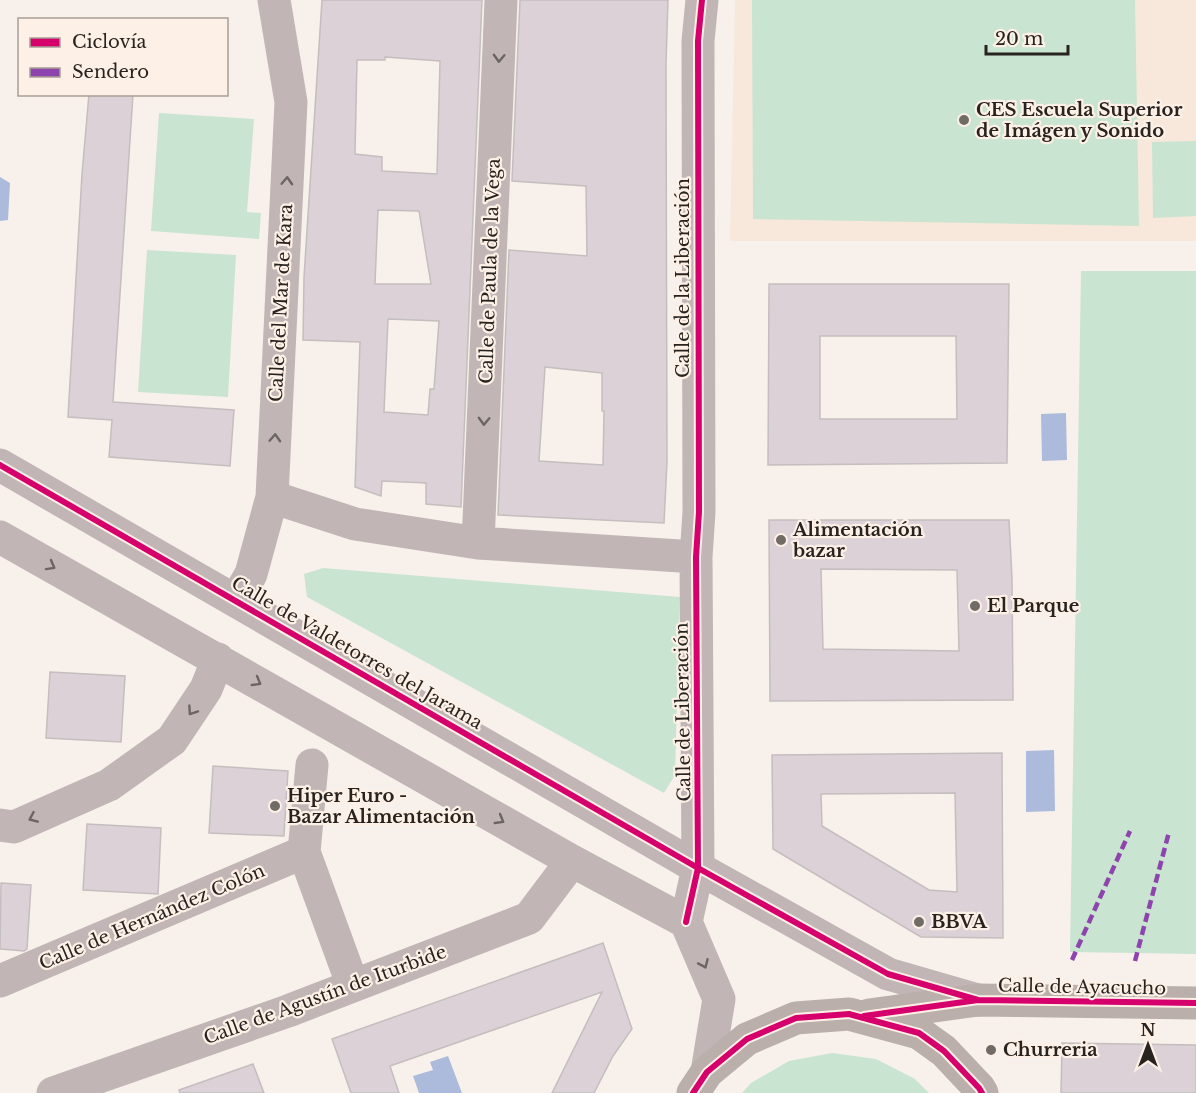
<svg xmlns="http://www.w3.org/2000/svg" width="1196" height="1093" font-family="'Libre Baskerville',serif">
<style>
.built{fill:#f7e8db}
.green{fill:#c9e4d0}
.water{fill:#acbadc}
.building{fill:#dbd1d7;stroke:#c4bebe;stroke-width:1.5;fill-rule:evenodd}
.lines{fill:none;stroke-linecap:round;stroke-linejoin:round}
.minor{stroke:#c1b6b5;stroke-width:33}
.major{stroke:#baafab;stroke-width:33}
.quiet{stroke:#8e44ad;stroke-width:4.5;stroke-dasharray:9 4.5;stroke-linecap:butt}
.cycleway-casing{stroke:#fdf0e6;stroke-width:10}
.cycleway{stroke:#d6006c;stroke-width:6}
.oneway{stroke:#6d6562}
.poi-dot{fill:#716b66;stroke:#fdf0e6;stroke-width:2}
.labels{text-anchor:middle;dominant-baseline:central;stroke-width:4.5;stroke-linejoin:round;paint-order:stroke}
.poi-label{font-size:18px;font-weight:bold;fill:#29231f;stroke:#fdf0e6;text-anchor:start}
.street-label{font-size:18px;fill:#29231f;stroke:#fdf0e6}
</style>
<rect width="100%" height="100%" fill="#f8f1eb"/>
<!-- built -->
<path class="built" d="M735,0H1196V241H730Z"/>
<!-- green -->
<path class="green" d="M752,0H1135L1139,226L753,219Z
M159,113L254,119L247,212L261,213L259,239L151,231Z
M1196,141V216L1153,218L1152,142Z
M147,250L236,255L228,397L138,392Z
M1081,271H1196V954L1070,952Z
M323,568L680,597L675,775L664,793L307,597L304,574Z
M832,1053L876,1059L915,1079L929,1093H742L751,1083L789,1061Z"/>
<!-- water -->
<path class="water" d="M0,177L10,183L8,220L0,221Z
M1066,413L1067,460L1042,461L1041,414Z
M1054,750L1055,811L1026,812V751Z
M448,1056L462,1093H419L413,1076L433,1070L430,1062Z"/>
<!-- building -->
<path class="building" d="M322,0H482L461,507L426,504V483L382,481L381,496L355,487L360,342L303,340L304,277ZM385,57L440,61L437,174L382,171V157L355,154L357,60H385ZM378,210L419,211L431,284H375ZM388,319L439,321L434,389H430L428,415L384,412Z
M520,0H668L666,65L667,462L664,523L498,515L509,250L587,256L586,186L512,181ZM545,367L602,373V411H604L603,465L539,461Z
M89,94H133L113,402L234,410L230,466L109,457L112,420L68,417L82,174Z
M769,284H1009L1007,463L768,465ZM820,336H956L957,419H820Z
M769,520H1009L1012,578L1013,700L770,701ZM821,569L957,570L959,651L823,649Z
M50,672L125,676L121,742L46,738Z
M1002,753L1003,938L921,937L773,849L772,755ZM955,793L957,892L929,890L822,826L821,794Z
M213,766L288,771L284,836L209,833Z
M87,824L161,828L158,894L83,890Z
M1,883L31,885L27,949L24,951L0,949Z
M603,943L632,1029L613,1056L594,1093H552L602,992L390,1066L399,1093H351L332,1039Z
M1062,1043L1196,1045V1093H1061Z
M253,1064L264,1093H180L179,1090Z"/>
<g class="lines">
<!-- minor -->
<path class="minor" d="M0,465L698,868L888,974L978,1000
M272,497L355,524L478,543L696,557
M0,537L572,861L686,922L719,999L707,1072
M478,543L501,0
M236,600L251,574L272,497L291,102L274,0
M0,825L14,827L109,785L172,740L206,689L218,659
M304,852L353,986
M686,922L698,868L696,557L699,512L698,41L702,0
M0,981L304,852L312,765
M53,1093L288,1011L529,918L572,861"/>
<!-- major -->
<path class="major" d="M869,1015L978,1000L1196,1003
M693,1093L707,1072L747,1039L796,1018L849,1014L919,1033L944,1051L979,1088L982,1093"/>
<!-- quiet -->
<path class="quiet" d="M1072,960L1130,831
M1135,961L1169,832"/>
<defs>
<path id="cycleway" d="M0,465L698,868L888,974L978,1000
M686,922L698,868L696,557L699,512L698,41L702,0
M864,1016L978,1000L1196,1003
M693,1093L707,1072L747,1039L796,1018L849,1014L919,1033L944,1051L979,1088L982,1093"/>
</defs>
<!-- cycleway casing -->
<use href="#cycleway" class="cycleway-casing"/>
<!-- cycleway -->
<use href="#cycleway" class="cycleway"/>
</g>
<!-- one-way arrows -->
<defs><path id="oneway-chevron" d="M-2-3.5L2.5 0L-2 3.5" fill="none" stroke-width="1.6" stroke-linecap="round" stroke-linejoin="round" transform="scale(1.5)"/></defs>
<g class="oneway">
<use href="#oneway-chevron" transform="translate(499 58) rotate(92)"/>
<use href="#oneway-chevron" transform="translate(287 181) rotate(-87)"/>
<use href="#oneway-chevron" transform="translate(484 421) rotate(92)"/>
<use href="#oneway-chevron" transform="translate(275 438) rotate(-87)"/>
<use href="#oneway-chevron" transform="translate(51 566) rotate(29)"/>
<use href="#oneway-chevron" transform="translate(257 682) rotate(30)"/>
<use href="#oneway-chevron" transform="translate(192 711) rotate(124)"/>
<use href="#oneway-chevron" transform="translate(33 818) rotate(156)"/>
<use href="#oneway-chevron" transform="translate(500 820) rotate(30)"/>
<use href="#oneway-chevron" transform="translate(704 964) rotate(66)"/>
</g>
<!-- markers -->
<g class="poi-dot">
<circle cx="964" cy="120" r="6"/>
<circle cx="781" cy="540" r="6"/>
<circle cx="975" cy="606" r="6"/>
<circle cx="275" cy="806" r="6"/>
<circle cx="919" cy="922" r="6"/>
<circle cx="991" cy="1050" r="6"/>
</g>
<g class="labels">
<!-- poi labels -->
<g class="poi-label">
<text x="976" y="110">CES Escuela Superior<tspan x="976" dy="21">de Imágen y Sonido</tspan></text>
<text x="793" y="530">Alimentación<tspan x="793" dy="21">bazar</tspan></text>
<text x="987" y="606">El Parque</text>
<text x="287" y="796">Hiper Euro -<tspan x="287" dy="21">Bazar Alimentación</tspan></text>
<text x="931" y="922">BBVA</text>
<text x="1003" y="1050">Churreria</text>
</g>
<!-- street labels -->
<g class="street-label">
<text transform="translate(490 271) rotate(-88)">Calle de Paula de la Vega</text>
<text transform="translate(683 278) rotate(-90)">Calle de la Liberación</text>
<text transform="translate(281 303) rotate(-87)">Calle del Mar de Kara</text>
<text transform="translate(357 653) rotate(30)">Calle de Valdetorres del Jarama</text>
<text transform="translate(683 712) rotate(-91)">Calle de Liberación</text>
<text transform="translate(152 917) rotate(-23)">Calle de Hernández Colón</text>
<text transform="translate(1082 987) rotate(1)">Calle de Ayacucho</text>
<text transform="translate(325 995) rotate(-20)">Calle de Agustín de Iturbide</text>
</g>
</g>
<!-- legend -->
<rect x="18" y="18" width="210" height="78" fill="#fdf0e6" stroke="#a89e96" stroke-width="1.5"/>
<rect x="30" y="38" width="30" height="9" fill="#d6006c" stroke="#a89e96" stroke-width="1.5"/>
<text x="72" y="48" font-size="18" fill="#29231f">Ciclovía</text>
<rect x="30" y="68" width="30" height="9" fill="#8e44ad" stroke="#a89e96" stroke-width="1.5"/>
<text x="72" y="78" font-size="18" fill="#29231f">Sendero</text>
<!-- north arrow -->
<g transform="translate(1148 1045)" stroke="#fdf0e6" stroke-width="4.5" paint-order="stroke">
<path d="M0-4.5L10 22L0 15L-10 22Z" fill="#29231f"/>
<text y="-9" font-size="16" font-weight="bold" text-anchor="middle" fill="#29231f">N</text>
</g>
<!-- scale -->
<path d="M986 45v9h82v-9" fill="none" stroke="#29231f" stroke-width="3"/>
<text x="995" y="45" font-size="18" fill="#29231f" stroke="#fdf0e6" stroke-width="4.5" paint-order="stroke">20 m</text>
</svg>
